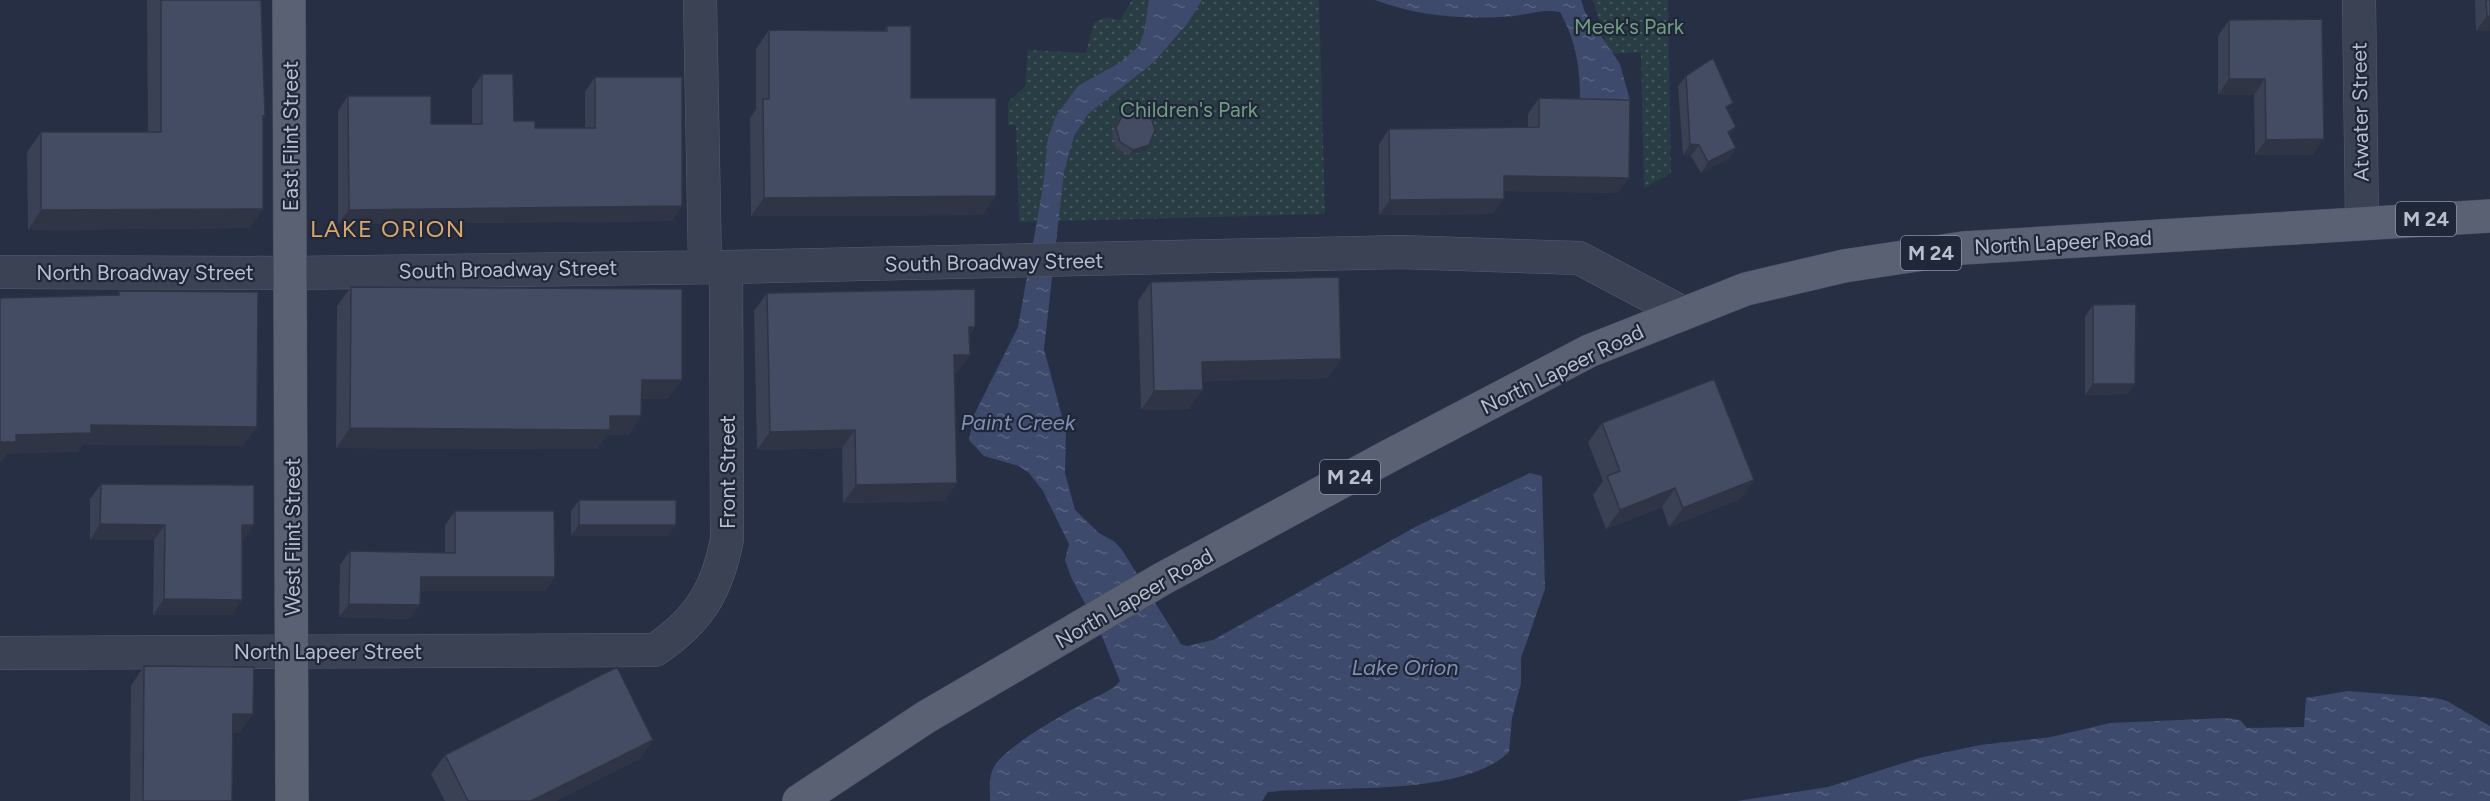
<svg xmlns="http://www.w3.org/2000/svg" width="2490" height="801" font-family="Figtree,sans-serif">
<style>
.green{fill:url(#green-dots)}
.water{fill:url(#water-ripples)}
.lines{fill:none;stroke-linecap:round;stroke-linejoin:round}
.minor-casing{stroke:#575d6d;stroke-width:34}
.major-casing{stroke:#454b5c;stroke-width:34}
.minor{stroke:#3b4253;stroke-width:33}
.major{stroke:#596173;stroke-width:33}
.wall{fill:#3a4155}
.shaded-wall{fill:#303545}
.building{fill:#444c63;stroke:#303545;stroke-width:1.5}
.labels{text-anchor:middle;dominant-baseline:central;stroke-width:4.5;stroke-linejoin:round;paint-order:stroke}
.shield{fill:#202739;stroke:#8b91a1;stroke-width:1.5}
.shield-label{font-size:20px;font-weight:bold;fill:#b9becd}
.park-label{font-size:21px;fill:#6f9e80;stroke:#202739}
.street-label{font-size:21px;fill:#b9becd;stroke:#202739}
.water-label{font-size:22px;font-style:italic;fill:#808eb4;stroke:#202739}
.quarter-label{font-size:24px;letter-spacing:1.5px;fill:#d8a868;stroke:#202739}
</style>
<defs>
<pattern id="green-dots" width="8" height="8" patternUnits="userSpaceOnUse" patternTransform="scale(1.5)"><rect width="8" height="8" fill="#293d44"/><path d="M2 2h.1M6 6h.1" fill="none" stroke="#46575e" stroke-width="1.8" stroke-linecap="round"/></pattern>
<pattern id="water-ripples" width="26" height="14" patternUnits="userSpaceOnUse" patternTransform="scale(1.5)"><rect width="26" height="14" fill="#3d4a6c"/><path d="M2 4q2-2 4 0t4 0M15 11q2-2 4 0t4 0" fill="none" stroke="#576280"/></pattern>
</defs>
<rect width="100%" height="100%" fill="#272f44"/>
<!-- green -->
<path class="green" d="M1132,0H1319L1325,214L1019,222L1016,125H1008V102L1025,87L1028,50L1086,53L1094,22L1107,17L1120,20Z
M1593,0H1668L1671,173L1644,188L1641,52L1609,54Z"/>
<!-- water -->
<path class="water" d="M1149,0H1202L1187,24L1154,62L1088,114L1074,136L1064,172L1044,349L1066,432L1065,473L1075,510L1099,533L1115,542L1122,550L1181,644L1187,646L1213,640L1417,526L1530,473L1542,476L1545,589L1521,658V683L1512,718L1509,752C1461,798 1332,785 1268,792L1262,801H990C990,788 988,777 995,765C1007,746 1068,711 1090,700C1101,694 1112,691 1120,681L1102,636L1071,577L1065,560L1069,544L1043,491L1029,473L1019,466L984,456L969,440L974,415L1018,327L1043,187L1048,138L1056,116L1078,86L1121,62L1139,46L1144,32Z
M1375,0H1581L1585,12L1620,64L1631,104L1607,108L1580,99C1580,67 1576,41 1560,12C1544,9 1530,14 1514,16C1467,20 1420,17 1375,0Z
M2348,691L2436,698L2447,701L2490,726V801H1737L1828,787L1919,758L1980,745L2051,737L2110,723L2225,718L2240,720L2247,728L2304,727L2306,698Z"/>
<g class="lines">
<defs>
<path id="minor" d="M700,0L705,266
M2359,0L2362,223
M0,272L291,273L726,267L1401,252L1579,258L1683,313
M0,653L655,650C699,620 717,591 727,539L726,267"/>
<path id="major" d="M289,0L292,801
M799,801L926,717L1070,633L1162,579L1389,456L1589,351L1746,289L1844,266L1963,248L2490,216"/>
</defs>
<!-- minor casing -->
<use href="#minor" class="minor-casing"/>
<!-- major casing -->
<use href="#major" class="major-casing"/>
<!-- minor -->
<use href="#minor" class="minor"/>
<!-- major -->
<use href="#major" class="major"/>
</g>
<!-- wall -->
<path class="wall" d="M147,0H261L265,116L263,120V209L249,228L28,230L27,152L41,132H148Z
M2475,0H2490V31H2476Z
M2229,20L2313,155H2255L2254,95H2218V36Z
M887,26L911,98L983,215L751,216L750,118L756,109V49L769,30L884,31Z
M482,74L514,121L535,128H585V92L595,77L682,206L672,221L338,224V111L348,96L431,124H472V89Z
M1686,76L1728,110L1730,136L1736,148L1728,159L1701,173L1691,156L1683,155L1678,86Z
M1539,98L1629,178L1618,193L1504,191L1493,214L1379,215V144L1389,129L1528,127V114Z
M1123,114L1149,145L1145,151L1129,155L1116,148L1112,133Z
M1151,282L1341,359L1328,378L1202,381L1189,409L1141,410L1138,301Z
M351,287L682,380L668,399H642L641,416L628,435H607L597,449L336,448L337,306Z
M767,293L975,327L969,336L957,373H954L957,483L944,501L843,503L842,448L757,450L754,311Z
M2093,305L2135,384L2128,394L2085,395V316Z
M1602,423L1754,480L1740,499L1669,527L1662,507L1606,529L1593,495L1603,481L1588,442Z
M101,484L243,541L242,600L231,615H153L154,540H90V499Z
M579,500L668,536H571V511Z
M455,511L555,577L545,591H420L410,619L339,617L340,565L350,551L445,553V525Z
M144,666L240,733H233L232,801H130L131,686Z
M653,740L639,759L556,801H445L431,774L445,755Z"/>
<!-- shaded-wall -->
<path class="shaded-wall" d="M2487,16H2490V31H2476Z
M2229,79H2265L2254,95H2218Z
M1736,127L1728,138V132Z
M2324,139L2313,155H2255L2266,140Z
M1690,144L1699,145L1691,156L1683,155Z
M1149,145L1145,151L1129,155L1133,150Z
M1736,148L1728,159L1701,173L1708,162Z
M1504,176L1629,178L1618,193L1493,191Z
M996,196L983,215L751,216L764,198Z
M1504,199L1493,214L1379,215L1390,200Z
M682,206L672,221L338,224L349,210Z
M263,209L249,228L28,230L41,210Z
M969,327H975L963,345Z
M954,355H970L957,373H942Z
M1341,359L1328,378L1188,382L1202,362Z
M642,380H682L668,399H628Z
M2093,384H2135L2128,394L2085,395Z
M1203,390L1189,409L1141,410L1154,391Z
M610,416H641L628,435H607L597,449L336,448L350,428Z
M91,425L257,427L243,446L83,445L78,452L7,454L3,461H0V442L16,435Z
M855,430L842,448L757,450L770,432Z
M1754,480L1740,499L1669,527L1683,508Z
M957,483L944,501L843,503L856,485Z
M1675,488L1662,507L1606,529L1620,510Z
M100,524L165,525L154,540H90Z
M242,525H254L243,541H231Z
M579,525H676L668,536H571Z
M421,577H555L545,591H411Z
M164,599L242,600L231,615H153Z
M349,604L420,605L410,619L339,617Z
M233,714H253L240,733H219Z
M653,740L639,759L556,801H531Z"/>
<!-- building -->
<path class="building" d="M161,0H261L265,116H263V209L41,210V132H161Z
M2486,0H2490V16H2487Z
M2322,19L2324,139L2266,140L2265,79H2229V20Z
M887,26H911V98H996V196L764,198L763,99H769V30L887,31Z
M1713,58L1733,103L1726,107L1736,127L1728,132L1736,148L1708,162L1699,145L1690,144L1686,76Z
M482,74H513L514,121H535V128H595V77H682V206L349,210L348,96H431V124H482Z
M1539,98L1630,100L1629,178L1504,176V199L1390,200L1389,129L1539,127Z
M1139,109L1150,114L1155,130L1149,145L1133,150L1120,142L1116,128L1123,114Z
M1339,277L1341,359L1202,362L1203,390L1154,391L1151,282Z
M351,287L682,289V380H642L641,416H610V430L350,428Z
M975,289V327H969L970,355H954L957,483L856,485L855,430L770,432L767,293Z
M119,291L258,292L257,427L91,425V433L16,435V442H0V298L119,295Z
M2136,304L2135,384H2093V305Z
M1714,379L1754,480L1683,508L1675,488L1620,510L1607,476L1620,471L1602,423Z
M101,484L254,485V525H242V600L164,599L165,525L100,524Z
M579,500H676V525H579Z
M455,511H554L555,577H421L420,605L349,604L350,551L455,553Z
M144,666L254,667L253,714H233L232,801H143Z
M617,667L653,740L531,801H468L445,755Z"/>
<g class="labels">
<!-- shield labels -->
<g class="shield">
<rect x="2396" y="202" width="60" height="34" rx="4.5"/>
<rect x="1901" y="236" width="60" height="34" rx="4.5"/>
<rect x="1320" y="460" width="60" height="34" rx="4.5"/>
</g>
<g class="shield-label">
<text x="2426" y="219">M 24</text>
<text x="1931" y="253">M 24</text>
<text x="1350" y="477">M 24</text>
</g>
<!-- park labels -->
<g class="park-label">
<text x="1629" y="26">Meek's Park</text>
<text x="1189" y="109">Children's Park</text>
</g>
<!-- street labels -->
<g class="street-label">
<text transform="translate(2360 112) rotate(-91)">Atwater Street</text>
<text transform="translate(290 136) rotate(-90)">East Flint Street</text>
<text transform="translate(2063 242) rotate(-3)">North Lapeer Road</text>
<text transform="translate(994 262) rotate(-1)">South Broadway Street</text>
<text transform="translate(508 269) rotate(-1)">South Broadway Street</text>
<text x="145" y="272">North Broadway Street</text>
<text transform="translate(1562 369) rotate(-26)">North Lapeer Road</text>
<text transform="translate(727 472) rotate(-90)">Front Street</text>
<text transform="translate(292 537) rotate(-90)">West Flint Street</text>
<text transform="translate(1134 598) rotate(-30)">North Lapeer Road</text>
<text x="328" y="651">North Lapeer Street</text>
</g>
<!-- water labels -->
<g class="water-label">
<text x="1018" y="422">Paint Creek</text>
<text x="1405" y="667">Lake Orion</text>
</g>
<!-- quarter labels -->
<g class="quarter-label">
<text x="388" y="228">LAKE ORION</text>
</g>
</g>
</svg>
